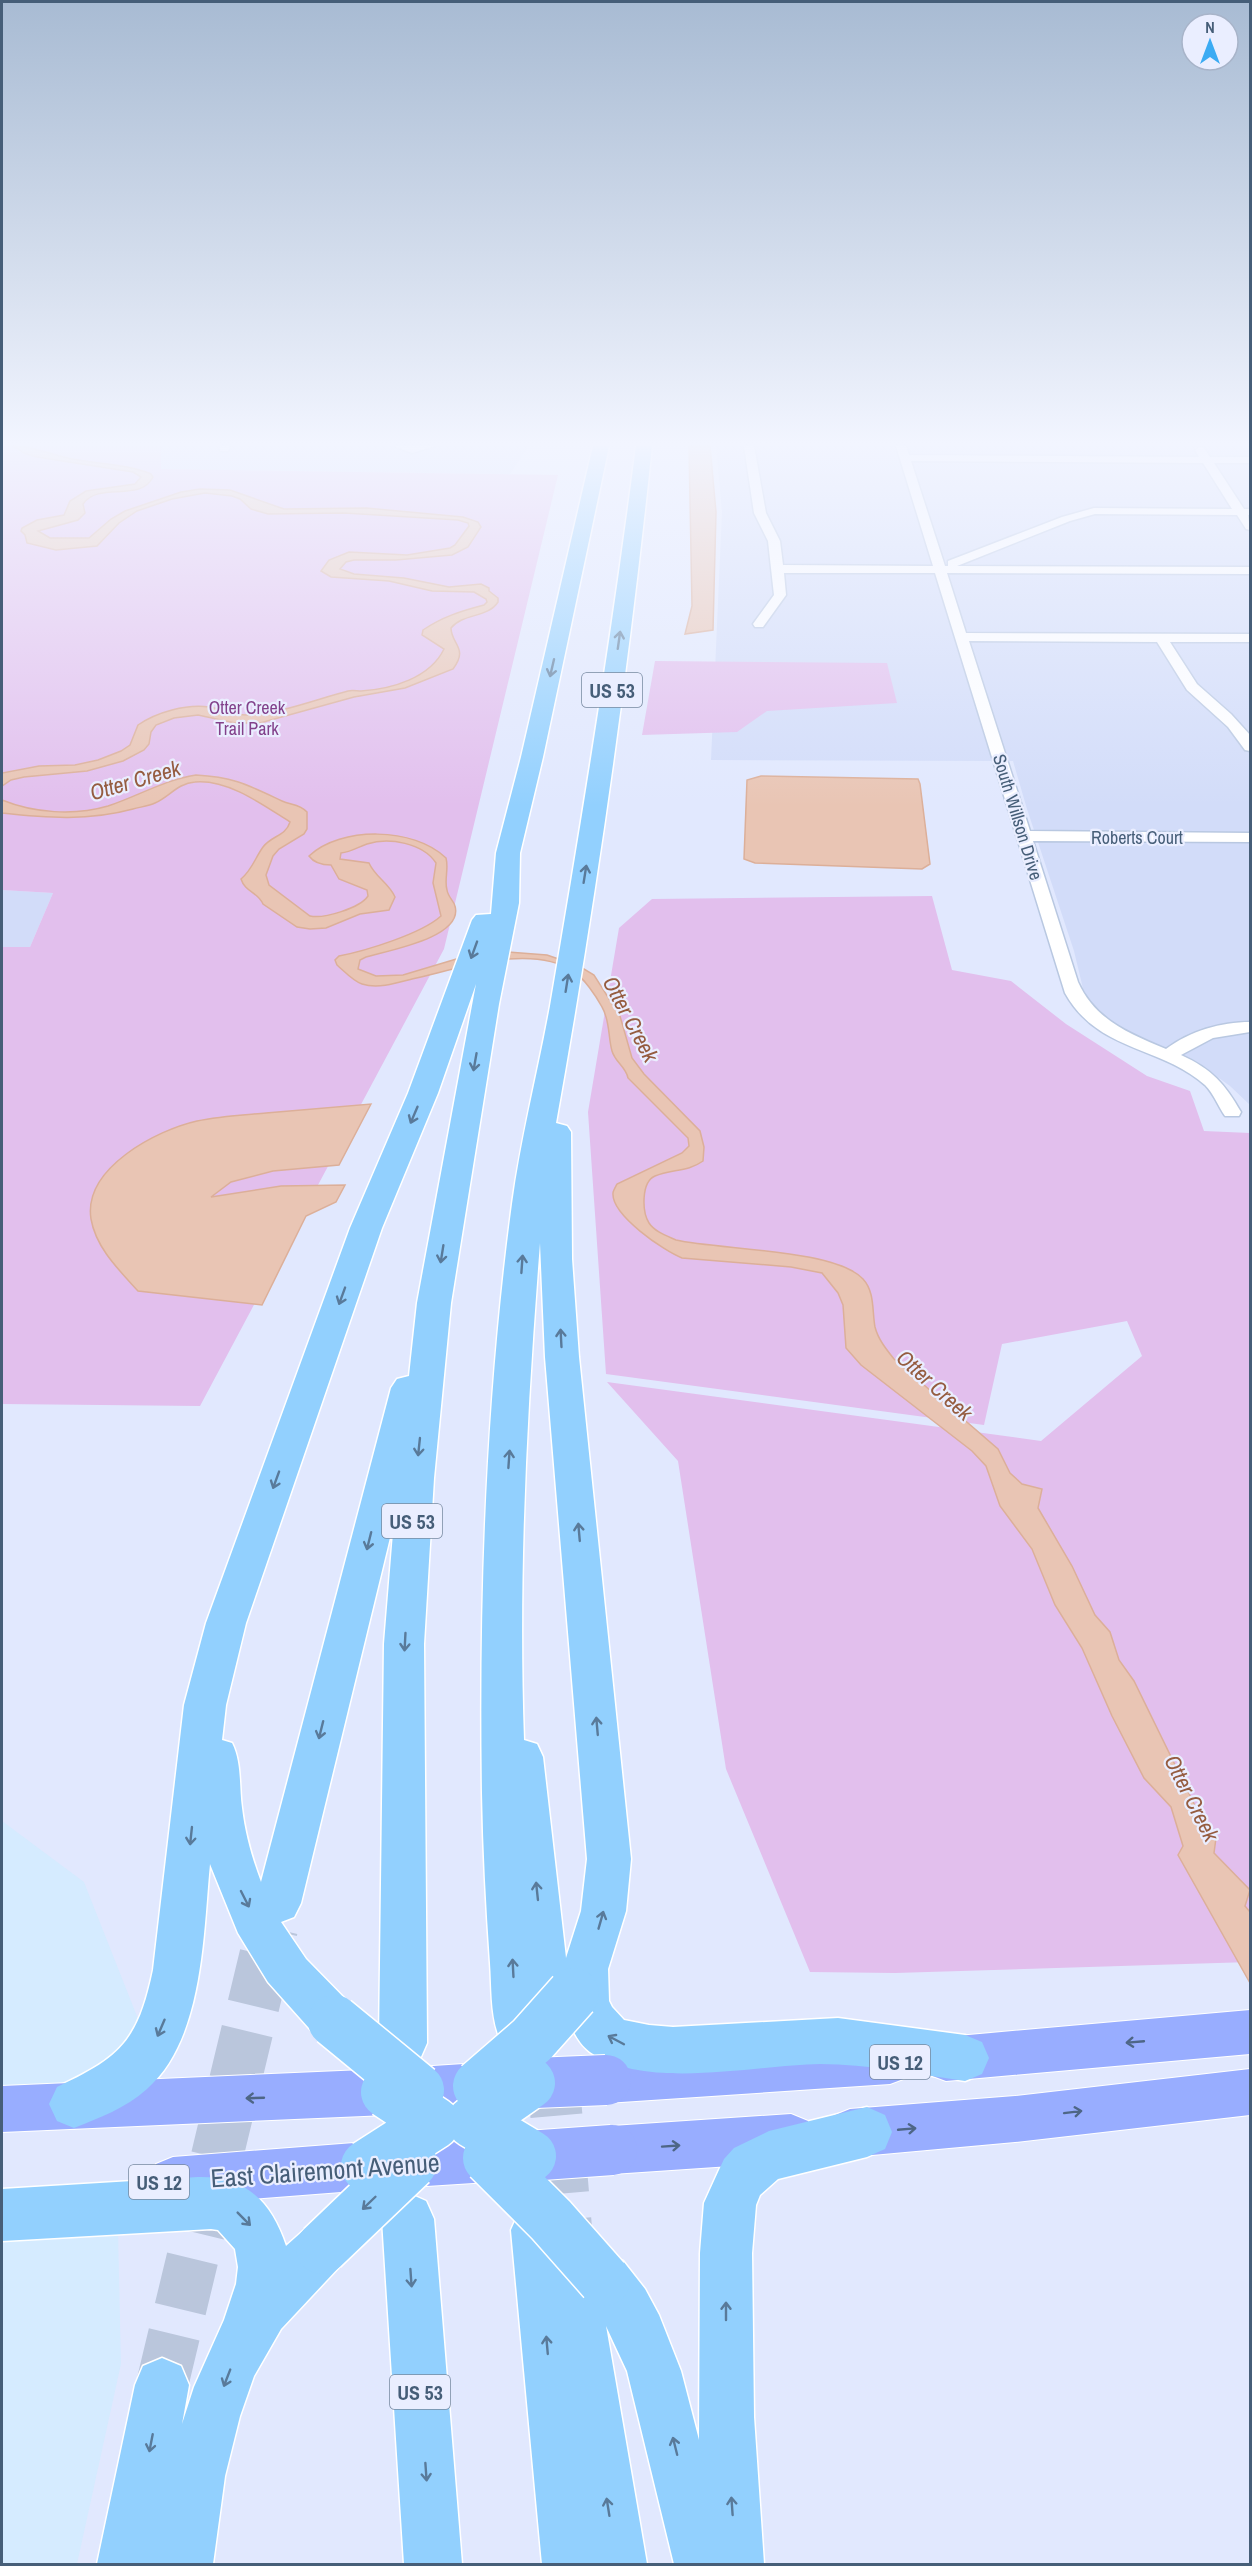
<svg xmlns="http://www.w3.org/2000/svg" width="1252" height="2566" font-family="'Archivo Narrow',sans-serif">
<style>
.residential{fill:#d2dcf9}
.commercial{fill:#d5ebff}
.green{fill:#e2bfed}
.water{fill:#e9c5b4;stroke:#dcaf99;stroke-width:1.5}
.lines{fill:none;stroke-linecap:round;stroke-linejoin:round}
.motorway-tunnel{stroke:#bac6dc;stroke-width:52;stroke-dasharray:52 26;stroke-linecap:butt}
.minor-casing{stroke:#b9c8e1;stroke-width:3}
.primary-casing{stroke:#fff;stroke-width:2}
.motorway-casing{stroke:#fff;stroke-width:3}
.minor{fill:#fff;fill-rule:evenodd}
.primary{fill:#98adff;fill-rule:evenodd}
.motorway{fill:#92d0fe;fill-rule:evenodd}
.primary-bridge-casing{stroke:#fff;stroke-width:52;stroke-linecap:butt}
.motorway-bridge-casing{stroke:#fff;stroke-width:55;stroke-linecap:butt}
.primary-bridge{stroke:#98adff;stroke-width:50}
.motorway-bridge{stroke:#92d0fe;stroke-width:52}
.oneway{stroke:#597a9a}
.oneway2{stroke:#4e6686}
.labels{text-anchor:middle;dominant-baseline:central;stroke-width:4.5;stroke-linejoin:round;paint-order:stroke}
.far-park-label{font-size:18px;fill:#82418b;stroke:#eaeeff}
.far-street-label{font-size:18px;fill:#465e78;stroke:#eaeeff}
.shield{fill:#eaeeff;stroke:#7789a0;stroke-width:1.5}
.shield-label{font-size:20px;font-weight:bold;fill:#465e78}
.water-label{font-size:22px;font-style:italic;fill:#955c40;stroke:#eaeeff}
.near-street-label{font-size:26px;fill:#465e78;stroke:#eaeeff}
</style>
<rect width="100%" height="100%" fill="#e1e8fe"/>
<!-- residential -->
<path class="residential" d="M161,446H529L510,474L160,469Z
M716,446H1250V1105L1230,1086L1205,1068L1140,1040L1111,1024L1086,1001L1074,951L1027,809L1013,761L711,760L722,512Z
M2,890L53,893L30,947H2Z"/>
<!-- commercial -->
<path class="commercial" d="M2,1821L84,1882L146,2039L90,2086L2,2109Z
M117,2185L121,2364L77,2564H2V2193Z"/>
<!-- green -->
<path class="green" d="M2,446H161V469L558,475L444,949L200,1406L2,1404V947H30L53,893L2,890Z
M655,661L887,663L897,703L767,711L737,732L642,735Z
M932,896L952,970L1011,981L1066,1024L1147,1076L1190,1091L1204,1131L1250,1133V1962L895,1973L810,1972L726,1769L678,1461L607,1382L1041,1441L1142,1356L1127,1321L1002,1344L984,1425L606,1374L588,1112L619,928L652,899Z"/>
<!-- water -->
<path class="water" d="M13,446C33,446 52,455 72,459C98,464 127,464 151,474L153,477C140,503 99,481 83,504L85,513L78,520L38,531L50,538H89L111,519L125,511L181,492L200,489L230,490L284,509L366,508L463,517L478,522L481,527L468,547L452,555L396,560H354L346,562L340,569L354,574L404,578L449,587L481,584L489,588V591L498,598V602C488,618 463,613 451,628C451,644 469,648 453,669L405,688L354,697L260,723H235L198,715L174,718L156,725L151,732L149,744L144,750L123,761L87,771L24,777L11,780L2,786V773L39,766L75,765L98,760L121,751L130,745L138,725C157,712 186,704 209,707C224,709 234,716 249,715C282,713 317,699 348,691C352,690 357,691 361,691C392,689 430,678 444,649L422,635L423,630C442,617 461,611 484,605L487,602L486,599L474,592L432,591L389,581L331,577L321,571L329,560L349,552L407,555L450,548L455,545L469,526L468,523L458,520L344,513L268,514L251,509L240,499L232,496L205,493L172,499L137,511L119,523L97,546L56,550L27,543L25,535L21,531L22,528L37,520L64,515L70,501L86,491L135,484L141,477L133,472L37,457L26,454Z
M689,446H710L716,512L713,630L685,634L692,606Z
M196,775C234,777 248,785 282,801C291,805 300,804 307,812V829L304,834L279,849L273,856L266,875L269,885L310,916C324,919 360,908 368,896L367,890L339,879L331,865C323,865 314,863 309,856C341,826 414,827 446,858C449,869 444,880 447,890C448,897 454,901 455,906C464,938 385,951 366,957L360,960L358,969L376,976L403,975L463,957L507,952L547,955L579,966L594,975L620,1016L632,1058L644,1074L700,1131L704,1147L703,1161C688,1172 671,1169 655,1176C641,1182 642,1212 649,1223C655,1232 667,1236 676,1240C720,1250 835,1249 863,1279C875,1292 872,1311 875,1327C878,1339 886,1349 894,1359L998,1449L1010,1473L1022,1484L1042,1489L1038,1508L1072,1566L1095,1615L1110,1632L1119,1660L1134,1681L1201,1818L1216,1838L1214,1853L1250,1890L1245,1906L1250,1912V1983L1178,1855L1183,1846L1171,1807L1144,1778L1112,1716L1082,1648L1055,1605L1032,1549L1000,1506L986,1466L972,1451L861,1365L846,1348L843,1305L838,1293L822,1273L791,1267L682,1258C664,1251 611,1215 613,1193C613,1191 616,1186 617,1184L682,1153L689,1146L688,1138L628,1078C626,1067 615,1062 612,1051C608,1037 610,1020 602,1007C596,996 584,978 573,971C530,943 458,969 412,979C397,983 378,989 362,984C353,981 344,971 337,965L335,960L339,956C365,951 421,934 441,916L433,883L436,863C423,843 389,837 367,844C358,847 351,852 341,853L340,859L369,863C375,877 389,883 395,897L389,910L360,914L326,928L310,929L297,927L263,904C258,892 245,892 241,879C252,870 255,858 263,847C271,836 286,836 290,822C263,805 228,779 195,782C178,783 169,797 155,803C149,806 140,807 133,809C89,821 47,818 2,813V800C34,813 74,816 108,806C138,796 164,780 196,775Z
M761,776L918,779L920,784L930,864L922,869L755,863L744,859L747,780Z
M371,1104L339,1165L273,1171L231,1182L211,1197L281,1186L345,1185L336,1202L306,1216L262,1305L138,1291C119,1270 96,1248 91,1219C83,1168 157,1130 197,1121C219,1116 243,1115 266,1113C301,1110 336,1107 371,1104Z"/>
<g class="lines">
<!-- motorway-tunnel -->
<path class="motorway-tunnel" d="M552,2064L567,2240
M162,2385L272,1928"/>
<defs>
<path id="minor" d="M220,446H230L228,451H220Z
M394,446H435L412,453Z
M744,446H754L766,513L780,541L783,565L933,566L896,446H906L909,455L1199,457L1195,450L1200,447L1204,448L1210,457H1250V463H1214L1244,509H1250V515H1248L1250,530L1246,529L1237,515L1095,514L1070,521L957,566L1250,567V574L947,573L966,633L1250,634V642H1170L1197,684L1231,714L1250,735V751L1245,750L1228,727L1187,690L1157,642L969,641L1030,831L1250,833V842L1033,841L1078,982C1095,1020 1130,1034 1166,1049C1190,1031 1221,1022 1250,1022V1032L1213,1038L1181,1055C1212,1069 1225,1084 1241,1112L1239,1116H1225C1218,1106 1214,1094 1205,1085C1159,1045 1098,1052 1065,993L935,573H784L786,595L763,627H755L753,624L774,595L768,541L754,513ZM911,461L1203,463L1232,509L1094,508L1062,517L948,561V566H945Z"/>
<path id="primary" d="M1250,2010V2054L946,2081L930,2075L923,2059L930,2043L946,2037Z
M890,2040L906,2046L913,2062L906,2078L890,2084L606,2103L590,2096L583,2080L590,2064L606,2057Z
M479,2063L496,2070L502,2086L496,2102C470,2112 430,2118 404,2107L387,2115L2,2132V2086L387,2069L401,2075L418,2067Z
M1250,2069V2115L1015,2142L850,2157L833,2150L826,2133L833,2116L850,2109L1015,2096Z
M791,2114L808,2121L815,2138L808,2155L791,2162L612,2174L595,2167L588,2150L595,2133L612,2126Z
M489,2134L506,2141L513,2158L506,2175L489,2182L411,2187L394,2180L390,2170L384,2183L367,2190L173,2205L156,2198L149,2181L156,2164L173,2157L367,2142L384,2149L388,2159L394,2146L411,2139Z"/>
<path id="motorway" d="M593,446H609L543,757L520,853L519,903L499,1004L451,1303L434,1478L424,1644L427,2043L420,2059L403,2066L386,2059L379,2043L384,1644L394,1521L301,1903L294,1917L281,1922L306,1959L351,2005L358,2021L351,2037L334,2044L317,2037L268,1982L238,1933L210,1864C203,1934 204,2038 147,2089C126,2108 99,2118 74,2128L57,2121L49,2104L57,2087C121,2057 138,2041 153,1970L184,1705L206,1623L350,1228L408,1093L472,920L476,915L491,914L496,853L521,757ZM476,984L417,1303L409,1376L397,1379L391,1388L261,1882C252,1858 245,1834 242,1808C239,1787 242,1763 232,1743L222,1740L226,1705L246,1623L382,1228L438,1093Z
M636,446H652C628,673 596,899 556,1123L567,1126L571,1132L572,1259L579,1357L631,1859L626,1911L608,1969L609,2001L612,2007L624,2020L649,2025L673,2027L838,2018L965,2035L982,2042L989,2058L982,2074L965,2081C917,2074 868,2064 820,2064C755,2065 646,2091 590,2052C577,2042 572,2028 566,2014L556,2009L546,2013L541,2011L542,2026L535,2042L518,2049L501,2042C490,2017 492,1990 490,1963C486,1906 483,1850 482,1793C479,1597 486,1399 512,1204C521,1137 538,1072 550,1006C582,820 612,634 636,446ZM540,1243L545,1357L587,1859L581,1911L566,1958L543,1757L537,1744L524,1740C518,1574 527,1408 540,1243Z
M867,2107L885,2115L892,2132L885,2149L867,2157L778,2179L760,2195L756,2205L752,2253L754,2417L764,2564H674L627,2371L606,2326L647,2564H542L511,2230L519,2212L537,2204L555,2212L564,2238L569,2236L588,2243L594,2258L604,2254L623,2261L645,2289L659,2315L681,2371L699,2440L700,2253L704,2203L724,2159L734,2148L769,2131Z
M198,2177C247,2176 271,2202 286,2246L304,2230L322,2222L340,2230L348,2248L340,2266L281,2329L254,2376L240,2416L225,2476L213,2564H97L135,2385L143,2366L162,2358L181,2366L189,2385L182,2424L194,2387L224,2320L236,2284L238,2267L235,2249L218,2230L211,2229L2,2241V2189Z
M408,2193L426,2201L434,2219L462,2564H404L382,2219L390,2201Z"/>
</defs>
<!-- minor casing -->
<use href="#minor" class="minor-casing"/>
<!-- primary casing -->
<use href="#primary" class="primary-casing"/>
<!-- motorway casing -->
<use href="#motorway" class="motorway-casing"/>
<!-- minor -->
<use href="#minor" class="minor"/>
<!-- primary -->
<use href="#primary" class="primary"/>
<!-- motorway -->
<use href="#motorway" class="motorway"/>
<defs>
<path id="primary-bridge" d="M511,2084L606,2080
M514,2157L612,2150"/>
<path id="motorway-bridge" d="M334,2021L418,2090
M529,2083L473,2122L530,2156
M479,2086L532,2040L573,1994
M489,2158L551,2220L604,2280
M367,2166L434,2123L387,2092
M322,2248L411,2163"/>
</defs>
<!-- primary-bridge casing -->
<use href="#primary-bridge" class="primary-bridge-casing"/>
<!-- motorway-bridge casing -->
<use href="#motorway-bridge" class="motorway-bridge-casing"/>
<!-- primary-bridge -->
<use href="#primary-bridge" class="primary-bridge"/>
<!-- motorway-bridge -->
<use href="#motorway-bridge" class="motorway-bridge"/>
</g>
<!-- one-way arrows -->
<defs><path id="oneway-shaft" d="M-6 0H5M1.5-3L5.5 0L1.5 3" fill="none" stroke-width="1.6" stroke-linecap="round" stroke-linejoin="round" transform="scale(1.5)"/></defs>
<g class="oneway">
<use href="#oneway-shaft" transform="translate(619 640) rotate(-82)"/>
<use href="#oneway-shaft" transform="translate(552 668) rotate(103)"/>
<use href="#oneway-shaft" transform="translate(585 874) rotate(-81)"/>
<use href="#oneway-shaft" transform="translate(474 950) rotate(110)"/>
<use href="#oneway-shaft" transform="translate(567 983) rotate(-81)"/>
<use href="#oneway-shaft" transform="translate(475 1062) rotate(100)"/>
<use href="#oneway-shaft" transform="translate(414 1115) rotate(113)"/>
<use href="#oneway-shaft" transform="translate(442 1254) rotate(99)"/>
<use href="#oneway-shaft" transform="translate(522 1264) rotate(-86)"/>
<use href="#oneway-shaft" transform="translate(342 1296) rotate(110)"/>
<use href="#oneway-shaft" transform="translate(561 1338) rotate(-93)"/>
<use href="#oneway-shaft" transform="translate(419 1447) rotate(96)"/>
<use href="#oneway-shaft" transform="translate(509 1459) rotate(-86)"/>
<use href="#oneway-shaft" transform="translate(276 1480) rotate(110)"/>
<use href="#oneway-shaft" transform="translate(579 1532) rotate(-95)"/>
<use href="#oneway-shaft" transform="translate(369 1541) rotate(104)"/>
<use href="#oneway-shaft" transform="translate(405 1642) rotate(93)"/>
<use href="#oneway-shaft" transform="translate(597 1726) rotate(-95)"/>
<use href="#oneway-shaft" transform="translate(321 1730) rotate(104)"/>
<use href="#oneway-shaft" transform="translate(191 1836) rotate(96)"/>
<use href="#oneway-shaft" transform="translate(537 1891) rotate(-96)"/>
<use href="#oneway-shaft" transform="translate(245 1899) rotate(63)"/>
<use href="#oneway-shaft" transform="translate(601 1920) rotate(-74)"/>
<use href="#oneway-shaft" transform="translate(513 1968) rotate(-93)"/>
<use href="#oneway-shaft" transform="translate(161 2028) rotate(113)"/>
<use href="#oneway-shaft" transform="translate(616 2040) rotate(-152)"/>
<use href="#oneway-shaft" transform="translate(369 2203) rotate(136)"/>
<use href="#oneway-shaft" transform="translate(244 2219) rotate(45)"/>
<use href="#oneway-shaft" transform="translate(411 2278) rotate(86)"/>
<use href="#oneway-shaft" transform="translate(726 2311) rotate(-90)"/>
<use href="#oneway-shaft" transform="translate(547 2345) rotate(-95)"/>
<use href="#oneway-shaft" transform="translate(227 2378) rotate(111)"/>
<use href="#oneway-shaft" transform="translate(151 2443) rotate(101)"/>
<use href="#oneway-shaft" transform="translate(675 2446) rotate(-104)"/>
<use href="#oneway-shaft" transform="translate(426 2472) rotate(86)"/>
<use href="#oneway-shaft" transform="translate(732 2506) rotate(-94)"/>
<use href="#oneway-shaft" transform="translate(608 2507) rotate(-99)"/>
</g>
<g class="oneway2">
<use href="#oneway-shaft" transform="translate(1135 2042) rotate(175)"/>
<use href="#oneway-shaft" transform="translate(255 2098) rotate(178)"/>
<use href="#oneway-shaft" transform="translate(1073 2112) rotate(-7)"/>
<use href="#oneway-shaft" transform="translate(907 2129) rotate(-5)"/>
<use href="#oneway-shaft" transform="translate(671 2146) rotate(-4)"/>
</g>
<!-- sky -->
<linearGradient id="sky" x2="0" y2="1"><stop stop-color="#a8bbd3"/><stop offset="0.55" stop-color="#f2f5ff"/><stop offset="1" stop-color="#f2f5ff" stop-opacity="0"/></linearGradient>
<rect width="1252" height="806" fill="url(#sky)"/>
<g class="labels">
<!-- far-park labels -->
<g class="far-park-label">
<text x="247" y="707">Otter Creek<tspan x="247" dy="21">Trail Park</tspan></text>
</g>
<!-- far-street labels -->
<g class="far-street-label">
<text transform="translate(1018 817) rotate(73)">South Willson Drive</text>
<text x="1137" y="837">Roberts Court</text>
</g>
<!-- shield labels -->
<g class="shield">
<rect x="582" y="673" width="60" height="34" rx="4.5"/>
<rect x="382" y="1504" width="60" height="34" rx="4.5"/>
<rect x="870" y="2045" width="60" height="34" rx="4.5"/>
<rect x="129" y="2165" width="60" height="34" rx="4.5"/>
<rect x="390" y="2375" width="60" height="34" rx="4.5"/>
</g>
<g class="shield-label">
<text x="612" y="690">US 53</text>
<text x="412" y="1521">US 53</text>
<text x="900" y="2062">US 12</text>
<text x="159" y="2182">US 12</text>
<text x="420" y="2392">US 53</text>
</g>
<!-- water labels -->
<g class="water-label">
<text transform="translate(135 780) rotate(-16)">Otter Creek</text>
<text transform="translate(631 1019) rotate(62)">Otter Creek</text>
<text transform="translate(935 1385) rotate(42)">Otter Creek</text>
<text transform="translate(1192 1798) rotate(63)">Otter Creek</text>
</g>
<!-- near-street labels -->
<g class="near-street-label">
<text transform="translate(325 2170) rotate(-4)">East Clairemont Avenue</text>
</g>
</g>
<!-- border -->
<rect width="1252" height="2566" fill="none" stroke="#465e78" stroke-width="6"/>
<!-- north arrow -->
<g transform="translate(1210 42)"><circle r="28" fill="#eaeeff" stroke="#a8b4c9" stroke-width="1.5"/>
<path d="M0-4.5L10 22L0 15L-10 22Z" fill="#3babf3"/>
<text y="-9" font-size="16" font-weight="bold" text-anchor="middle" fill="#465e78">N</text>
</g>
</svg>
